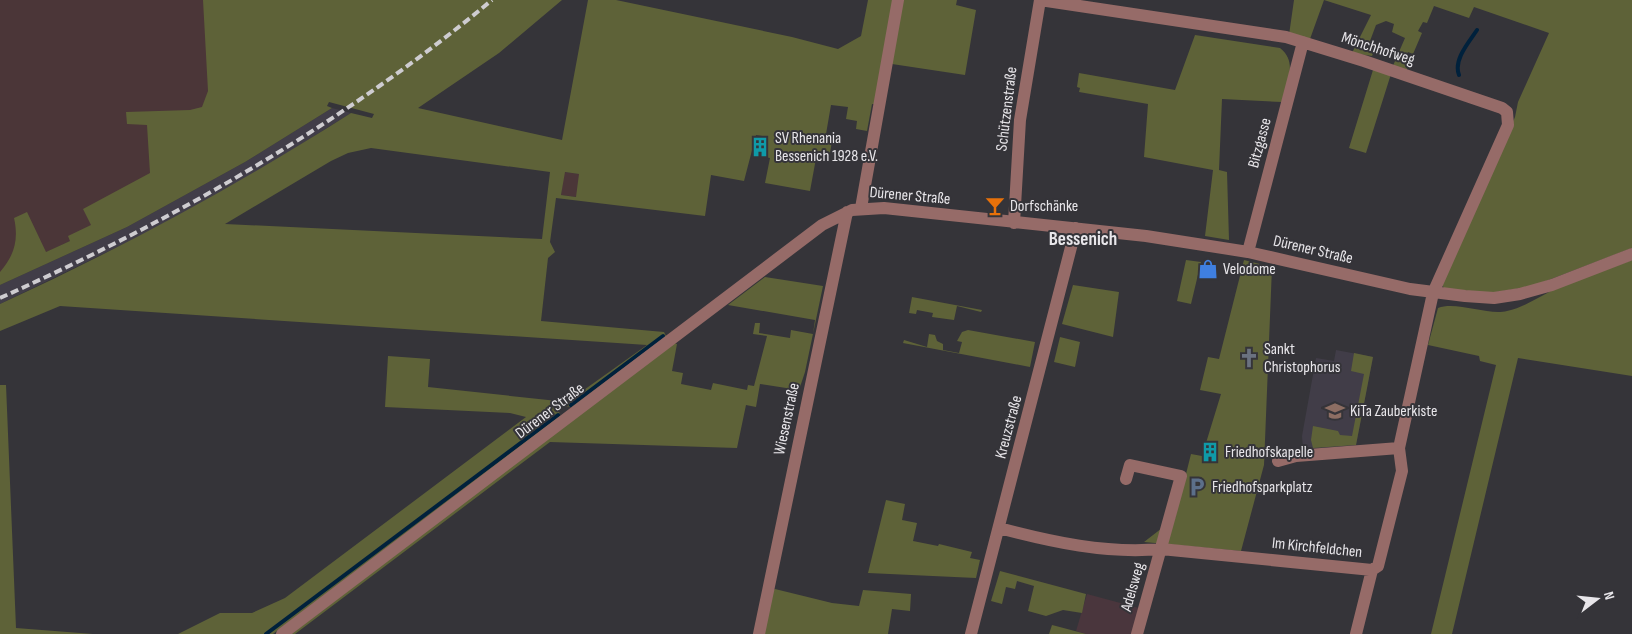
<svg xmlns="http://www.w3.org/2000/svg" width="1632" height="634" font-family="'Sofia Sans Condensed',sans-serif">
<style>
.commercial{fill:#4a363d}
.industrial{fill:#4b3638}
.built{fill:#413d48}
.green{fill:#5e6238;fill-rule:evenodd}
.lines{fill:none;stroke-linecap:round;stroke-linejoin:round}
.stream{stroke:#00213c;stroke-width:4}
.minor{stroke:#966b68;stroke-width:12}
.rail{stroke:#ceccd0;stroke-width:4;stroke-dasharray:8 4;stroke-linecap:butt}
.labels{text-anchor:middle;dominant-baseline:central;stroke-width:4;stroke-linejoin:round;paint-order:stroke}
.street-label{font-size:16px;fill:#e8e6ea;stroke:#353439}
.poi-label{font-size:16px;fill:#e8e6ea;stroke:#353439;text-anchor:start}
.quarter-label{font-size:19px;font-weight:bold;fill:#e8e6ea;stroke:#353439}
</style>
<rect width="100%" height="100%" fill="#353439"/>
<!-- commercial -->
<path class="commercial" d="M1087,594L1139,608L1132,634H1086L1076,631Z"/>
<!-- industrial -->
<path class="industrial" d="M0,0H233L244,56L119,218L0,274Z
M564,172L580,174L577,197L561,195Z"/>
<!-- built -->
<path class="built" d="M332,108L351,113L247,178L179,217L0,304V285L127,227L245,162Z
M1336,350L1373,357L1356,445L1303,449L1302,436L1316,358L1334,361Z"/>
<!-- green -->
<path class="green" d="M203,0H562L499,53L418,108L562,140L588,0H616L792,37L838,49L861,36L868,0H957L956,5L976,10L965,75L892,64L884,105L872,104L867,131L856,129L857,121L846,119L848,107L831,105L826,134L833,135L830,153L823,151L817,153L810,191L765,183L770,158L764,157L768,137L756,135L744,181L711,175L705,216L556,198L550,242L555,252L548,258L541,321L664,332L666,336L572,407L564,406L559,411L560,417L273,634H178L220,613H252L285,598L526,417L510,413L385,407L388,356L430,359L428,387L567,402L647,345L60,306L0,331V304C122,248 238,185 351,113L372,118L374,114L329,102L327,106L332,108L245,162L127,227L0,285V272C14,256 19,240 14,218L27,212L46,252L70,241L68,236L91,225L83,209L150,173L147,125L127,124L126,112L190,110L202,107L208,91ZM371,148L550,172L542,239L225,224L331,161L348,153ZM565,172L579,174L576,197L561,195Z
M1294,0H1632V248L1533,286L1491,293L1445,289L1441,284L1515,117L1518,102L1549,33L1474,7L1469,18L1434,6L1427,23L1423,22L1418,31L1422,33L1413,54L1408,52L1402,63L1408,66L1406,72L1392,68L1405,38L1392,32L1394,24L1386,21L1376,25L1370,41L1377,44L1372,56L1352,53L1371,15L1324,0L1310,39L1289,35Z
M1195,35L1280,48C1298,62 1287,83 1282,102L1222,99L1219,170L1227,172L1229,240L1205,236L1213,170L1144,157L1148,104L1079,92L1080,88L1077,87L1079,73L1175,90Z
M1373,70L1391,74L1366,153L1349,148Z
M1186,260L1201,262L1191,304L1177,301Z
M1244,260L1272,267L1264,465L1241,551L1144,542L1175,518L1191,454L1202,456L1221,394L1200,390L1208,357L1219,359Z
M1632,260V376L1518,358L1452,634H1431L1496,365L1480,361L1479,356L1428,345L1438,308C1457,301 1489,316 1507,311C1526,307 1541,295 1559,287C1583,278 1608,269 1632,260Z
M765,277L823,286L805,372L799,390L760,384L756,407L746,405L737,448L550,442L295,634H291L674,343L677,344L672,371L683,373L681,384L711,390L713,383L747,390L748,385L754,386L767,336L753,334L755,323H760L759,333L790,338L791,330L813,334L815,320L728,305Z
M1073,285L1119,292L1113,337L1062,324Z
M912,297L982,310L981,312L957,306L954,320L932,317L933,313L917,310L916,314L909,313Z
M968,330L1035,342L1030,367L903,343L904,340L927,347L929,334L935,335L937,341L943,344V350L959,353L962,342L957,341L962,332Z
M1060,337L1080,342L1075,367L1054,362Z
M1354,353L1373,357L1356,445L1313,448L1311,440L1313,426L1338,431L1340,435L1352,436L1364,374L1351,371Z
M0,385H6L16,628L93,634H0Z
M886,500L905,504L902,520L917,523L913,541L938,546L939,544L972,552L970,558L980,560L976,578L868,573Z
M1000,571L1086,594L1082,613L1063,610L1046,616L1028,611L1034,586L1017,581L1015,589L1006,587L1002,604L991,601Z
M775,589L832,603L859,606L863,590L911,594L910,611L892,609L888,634H764L773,590Z
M1052,625L1056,626L1086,634H1049Z"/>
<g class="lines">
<!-- stream -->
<path class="stream" d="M1459,75C1453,60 1469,42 1477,30
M571,405L663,336
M266,634L558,415"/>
<!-- minor -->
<path class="minor" d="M1040,0L1286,37L1364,61L1502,108L1507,112L1508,125L1433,293L1399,448L1296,456L1278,461
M861,208L898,0
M1014,223L1020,120L1040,0
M1248,252L1303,42
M1126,479L1130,465L1181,476L1137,634
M999,528C1052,542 1106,554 1161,549L1372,570L1378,566L1402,471L1399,448
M282,634L822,225L852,210L884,208L1146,236L1248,252L1410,289L1465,296L1494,298L1520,294L1552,285L1632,254
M759,634L847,212
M971,634L1076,228
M1356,634L1372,570"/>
<!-- rail -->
<path class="rail" d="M0,298C176,219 344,123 492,0"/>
</g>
<!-- icons -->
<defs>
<symbol id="building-bare" viewBox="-9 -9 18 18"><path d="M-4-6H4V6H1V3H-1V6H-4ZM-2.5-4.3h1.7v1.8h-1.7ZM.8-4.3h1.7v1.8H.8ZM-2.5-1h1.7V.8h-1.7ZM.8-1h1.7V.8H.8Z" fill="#0f9aa8" stroke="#353439" stroke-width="2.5" paint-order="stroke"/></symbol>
<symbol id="bar-bare" viewBox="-9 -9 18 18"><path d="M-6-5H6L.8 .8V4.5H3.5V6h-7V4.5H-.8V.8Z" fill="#e8710a" stroke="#353439" stroke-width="2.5" paint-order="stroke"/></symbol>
<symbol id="shop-bare" viewBox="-9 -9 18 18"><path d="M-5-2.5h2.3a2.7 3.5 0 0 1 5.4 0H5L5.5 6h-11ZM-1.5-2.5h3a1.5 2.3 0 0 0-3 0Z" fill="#3f7fe0" stroke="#353439" stroke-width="2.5" paint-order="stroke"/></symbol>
<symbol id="church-bare" viewBox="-9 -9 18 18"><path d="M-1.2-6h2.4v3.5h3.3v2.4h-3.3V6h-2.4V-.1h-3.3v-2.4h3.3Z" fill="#6b7280" stroke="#353439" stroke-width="2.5" paint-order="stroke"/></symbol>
<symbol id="school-bare" viewBox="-9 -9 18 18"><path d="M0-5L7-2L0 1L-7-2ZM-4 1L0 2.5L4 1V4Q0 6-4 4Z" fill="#8d6e63" stroke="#353439" stroke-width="2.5" paint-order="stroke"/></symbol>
<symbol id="parking-bare" viewBox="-9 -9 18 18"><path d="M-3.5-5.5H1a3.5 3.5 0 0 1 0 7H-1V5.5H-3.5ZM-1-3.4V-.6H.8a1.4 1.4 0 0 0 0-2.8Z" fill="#5c6f8a" stroke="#353439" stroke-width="2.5" paint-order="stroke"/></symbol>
</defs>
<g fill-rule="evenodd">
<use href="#building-bare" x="746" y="133" width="28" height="28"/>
<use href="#bar-bare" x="981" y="192" width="28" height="28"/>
<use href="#shop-bare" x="1194" y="255" width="28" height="28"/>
<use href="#church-bare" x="1235" y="344" width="28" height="28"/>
<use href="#school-bare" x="1321" y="397" width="28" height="28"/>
<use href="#building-bare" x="1196" y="438" width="28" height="28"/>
<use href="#parking-bare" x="1183" y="473" width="28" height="28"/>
</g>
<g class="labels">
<!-- street labels -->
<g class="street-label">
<text transform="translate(1378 49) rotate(18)">Mönchhofweg</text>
<text transform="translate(1007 109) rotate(-83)">Schützenstraße</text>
<text transform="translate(1260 143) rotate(-75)">Bitzgasse</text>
<text transform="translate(910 196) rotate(5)">Dürener Straße</text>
<text transform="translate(1313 250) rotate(13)">Dürener Straße</text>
<text transform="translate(550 411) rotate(-37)">Dürener Straße</text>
<text transform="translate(787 419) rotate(-78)">Wiesenstraße</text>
<text transform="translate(1009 427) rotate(-75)">Kreuzstraße</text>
<text transform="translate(1317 548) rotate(6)">Im Kirchfeldchen</text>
<text transform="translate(1133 587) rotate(-74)">Adelsweg</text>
</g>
<!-- poi labels -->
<g class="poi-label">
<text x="775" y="138">SV Rhenania<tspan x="775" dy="18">Bessenich 1928 e.V.</tspan></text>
<text x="1010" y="206">Dorfschänke</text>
<text x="1223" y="269">Velodome</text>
<text x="1264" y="349">Sankt<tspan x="1264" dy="18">Christophorus</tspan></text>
<text x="1350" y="411">KiTa Zauberkiste</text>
<text x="1225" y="452">Friedhofskapelle</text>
<text x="1212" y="487">Friedhofsparkplatz</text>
</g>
<!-- quarter labels -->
<g class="quarter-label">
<text x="1083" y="239">Bessenich</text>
</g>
</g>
<!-- north arrow -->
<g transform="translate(1597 599) rotate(74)" stroke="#353439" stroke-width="4" paint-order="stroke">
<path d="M0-4L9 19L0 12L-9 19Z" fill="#e8e6ea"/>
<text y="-8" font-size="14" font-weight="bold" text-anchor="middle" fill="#e8e6ea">N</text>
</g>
</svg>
